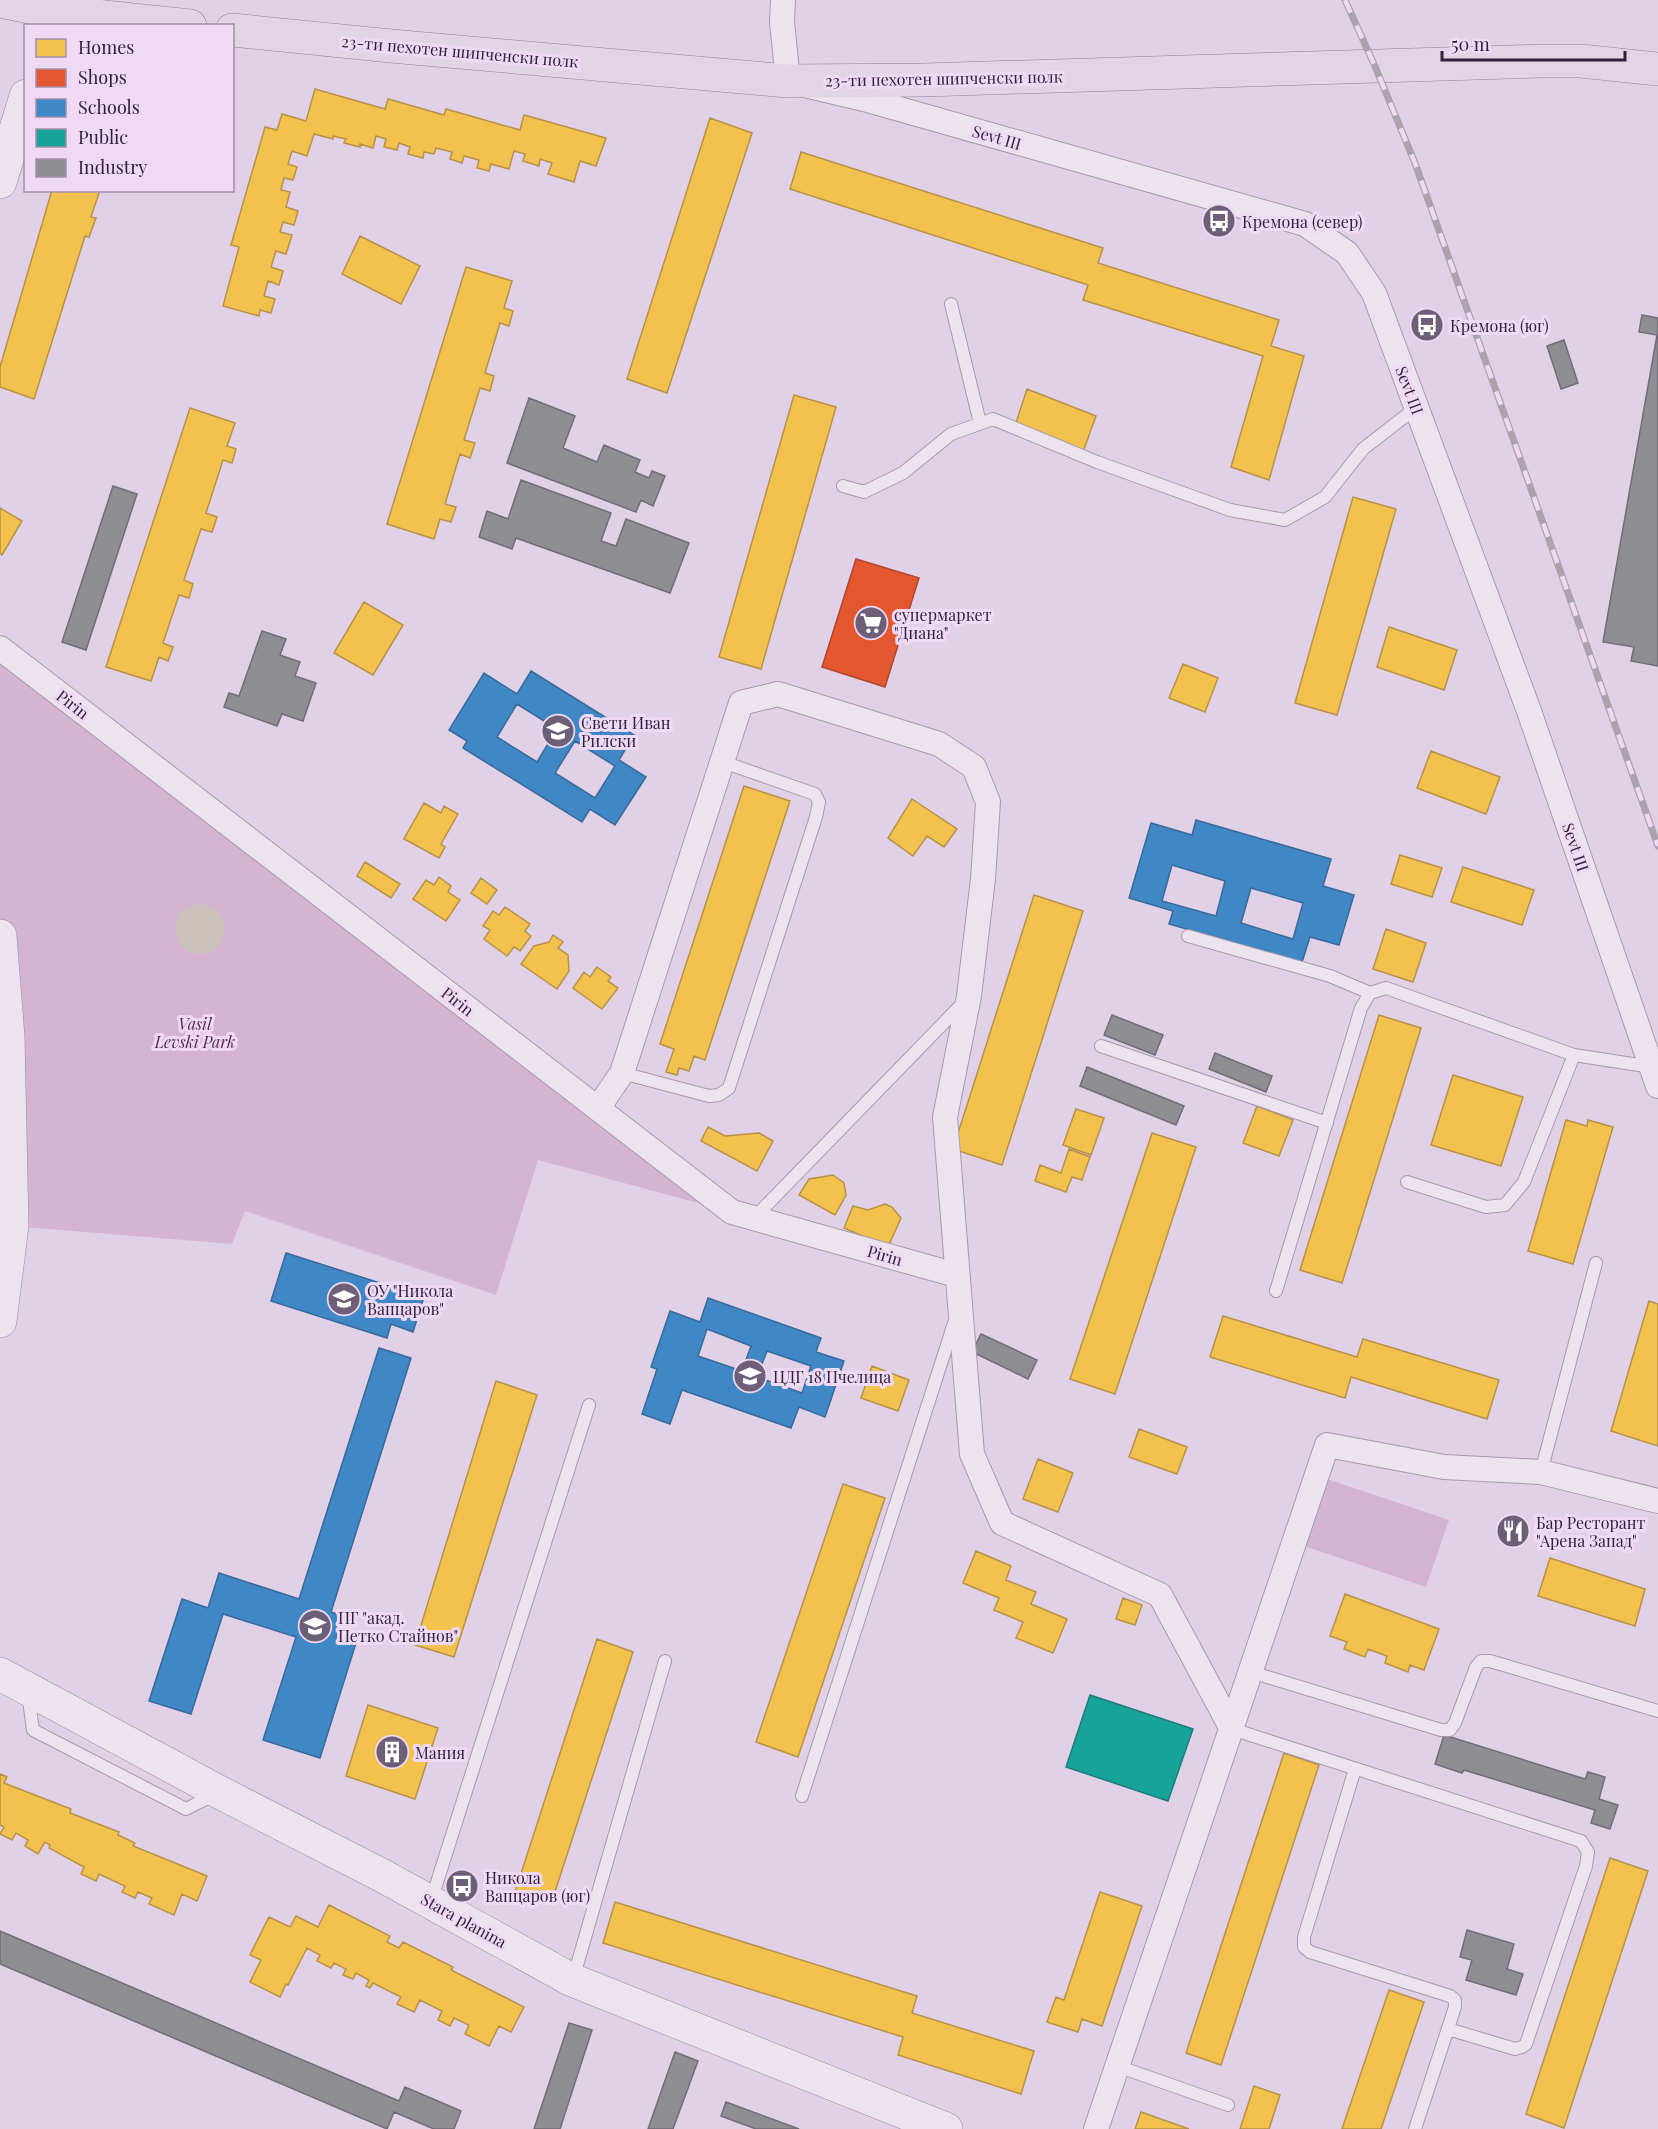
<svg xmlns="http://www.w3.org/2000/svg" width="1658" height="2129" font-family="'Playfair Display',serif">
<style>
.green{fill:#d5b4d3}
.water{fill:#cbc2bc}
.homes{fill:#f2c14e;stroke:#b89148;stroke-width:1.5}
.shops{fill:#e4572e;stroke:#ae4732;stroke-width:1.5}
.schools{fill:#3f88c5;stroke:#3a699c;stroke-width:1.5;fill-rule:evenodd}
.public{fill:#17a398;stroke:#1e7c7c;stroke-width:1.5}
.industry{fill:#8d8d92;stroke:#716d78;stroke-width:1.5}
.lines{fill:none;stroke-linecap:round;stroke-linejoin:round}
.lane-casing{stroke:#a699ac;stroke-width:14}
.street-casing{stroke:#a699ac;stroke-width:26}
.secondary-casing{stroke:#958a9b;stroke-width:34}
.primary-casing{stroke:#8b8091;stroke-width:34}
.lane{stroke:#ebe3ee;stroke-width:12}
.street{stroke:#ebe3ee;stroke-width:24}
.secondary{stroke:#ebe3ee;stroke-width:33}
.primary{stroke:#e1d4e5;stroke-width:33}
.rail-casing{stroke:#aba2ae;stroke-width:7}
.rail{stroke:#efd9f5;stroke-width:4.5;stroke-dasharray:14;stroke-linecap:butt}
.labels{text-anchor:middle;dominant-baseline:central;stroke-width:6;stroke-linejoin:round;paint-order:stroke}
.street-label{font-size:16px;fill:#2f213b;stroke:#efd9f5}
.poi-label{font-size:16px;fill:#2f213b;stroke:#efd9f5;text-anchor:start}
.park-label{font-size:16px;font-style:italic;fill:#572848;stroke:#efd9f5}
</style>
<rect width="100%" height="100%" fill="#e1d1e6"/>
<!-- green -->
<path class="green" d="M0,648L732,1212L538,1160L496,1295L245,1211L232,1244L12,1226L0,936Z
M1327,1479L1449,1520L1426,1587L1304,1546Z"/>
<!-- water -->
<path class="water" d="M175 929a25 25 0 1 1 50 0a25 25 0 1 1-50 0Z"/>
<!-- homes -->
<path class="homes" d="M315,89L385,109L388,99L444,115L446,109L520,130L524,115L606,138L596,166L580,161L574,182L548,174L552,163L540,159L539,166L523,161L525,154L514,151L509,169L491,164L489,171L477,168L479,160L464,156L462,163L450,159L452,152L436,148L434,154L424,152L423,158L408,154L410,147L399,143L397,150L384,147L386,139L376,136L373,148L360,144V147L344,143L346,139L333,136V139L314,134L307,156L292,151L288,164L297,167L293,180L284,178L281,190L290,192L286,207L298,211L294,225L283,222L280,232L292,235L286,254L276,251L271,267L283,271L279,285L268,281L264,296L275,299L271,313L260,310L259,316L223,306L239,247L231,245L265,127L277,130L282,114L306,121Z
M710,118L752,133L667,393L627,379Z
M801,152L1103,248L1098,263L1279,320L1271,346L1304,356L1269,480L1231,467L1263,356L1083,300L1088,285L790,189Z
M52,190H100L91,217L96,218L89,237L85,236L34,399L0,387V367Z
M360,236L420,266L401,304L342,274Z
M466,267L512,281L504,308L513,311L509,326L500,323L485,373L494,376L490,391L480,388L464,440L475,443L470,458L460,454L445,504L456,507L451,522L440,519L434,539L387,524Z
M1027,389L1096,416L1083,452L1015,426Z
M794,395L836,407L761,669L719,657Z
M190,408L235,423L227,446L236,449L232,463L223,460L206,513L217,517L212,532L201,529L184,580L193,584L189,598L179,595L163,643L173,647L168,661L159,657L151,681L106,667Z
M1353,497L1396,509L1337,715L1295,703Z
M0,508L22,521L2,555L0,553Z
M364,602L403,625L373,675L334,653Z
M1389,627L1457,650L1444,690L1377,667Z
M1183,664L1218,678L1205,712L1169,698Z
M1431,751L1500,777L1486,814L1417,788Z
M744,786L790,801L705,1060L694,1056L689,1071L679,1068L677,1075L666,1072L674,1049L660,1044Z
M912,799L957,829L944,847L927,836L913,856L888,838Z
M424,803L441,813L444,806L458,814L441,844L445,847L439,858L404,839Z
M1400,855L1442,868L1432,897L1391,884Z
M365,862L400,884L391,898L357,876Z
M1463,867L1534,890L1522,925L1451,902Z
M439,877L451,886L448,892L460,900L446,921L413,899L426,880L434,885Z
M481,878L497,890L487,904L471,893Z
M1034,895L1083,911L1002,1165L953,1149Z
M505,907L530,924L525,931L531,936L520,951L514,947L507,956L484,939L490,930L483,926L493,911L499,915Z
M1386,929L1426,943L1413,982L1373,969Z
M553,935L563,942L558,948L568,955L569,971L557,989L521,964L534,946L549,942Z
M597,967L611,977L608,981L618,988L602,1009L573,988L584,972L590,977Z
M1379,1015L1421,1028L1342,1283L1300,1270Z
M1453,1075L1523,1097L1501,1166L1431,1145Z
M1257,1106L1293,1120L1279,1156L1243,1143Z
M1076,1109L1104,1118L1091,1155L1063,1145Z
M1566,1120L1587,1126L1588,1120L1613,1127L1573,1264L1528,1251Z
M708,1127L725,1136L759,1133L773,1141L757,1171L701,1141Z
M1152,1133L1196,1147L1115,1394L1070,1379Z
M1069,1149L1090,1157L1082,1180L1072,1177L1066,1192L1035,1181L1040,1165L1061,1173Z
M833,1175L844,1183L846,1195L835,1215L799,1195L809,1179Z
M885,1204L892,1207L901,1218L888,1247L844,1228L853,1206L868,1210Z
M1649,1301L1658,1304V1446L1611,1431Z
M1223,1316L1357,1357L1363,1339L1499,1380L1487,1419L1351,1377L1345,1398L1210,1357Z
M872,1366L909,1380L898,1411L861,1398Z
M496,1381L537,1395L454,1657L415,1645Z
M1139,1429L1187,1447L1177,1474L1129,1457Z
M1038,1459L1073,1473L1058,1512L1023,1499Z
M843,1484L885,1498L798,1757L756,1742Z
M976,1551L1011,1566L1006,1580L1036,1592L1031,1604L1067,1619L1053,1653L1016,1638L1023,1622L994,1610L999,1598L963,1583Z
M1550,1558L1645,1589L1635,1626L1538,1596Z
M1345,1594L1439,1629L1424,1670L1410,1665L1408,1672L1385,1663L1387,1656L1368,1649L1365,1657L1344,1649L1347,1642L1330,1636Z
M1123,1598L1142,1605L1135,1625L1116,1619Z
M597,1639L633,1652L551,1904L515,1892Z
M368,1705L438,1728L415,1799L346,1776Z
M1284,1753L1319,1765L1221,2065L1186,2053Z
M0,1774L7,1777L4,1783L71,1809L70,1813L119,1832L118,1835L135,1843L133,1846L207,1876L197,1901L182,1894L174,1915L149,1904L152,1898L138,1892L135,1898L122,1892L125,1886L99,1874L96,1881L81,1874L84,1867L49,1848L50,1845L45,1842L38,1854L25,1846L28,1840L16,1833L12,1840L0,1834L4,1827L0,1825Z
M1610,1858L1648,1871L1564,2128L1526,2114Z
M1100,1892L1142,1906L1102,2026L1082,2019L1078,2032L1047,2022L1056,1997L1064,2000Z
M615,1902L917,1996L912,2013L1034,2051L1021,2094L898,2055L903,2037L603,1943Z
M329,1905L390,1936L387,1942L399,1948L403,1942L453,1967L451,1970L524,2007L511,2032L499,2026L489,2046L465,2034L469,2025L454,2018L450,2026L438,2020L442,2011L420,2000L414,2012L397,2004L401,1997L373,1983L370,1988L366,1986L369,1980L356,1973L353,1979L343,1975L346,1969L334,1963L331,1968L317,1961L320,1955L307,1948L288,1985L286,1984L280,1997L250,1982L261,1960L250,1955L269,1917L290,1927L296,1916L318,1927Z
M1389,1990L1424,2002L1381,2129H1342Z
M1254,2086L1280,2095L1269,2129H1240Z
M1141,2112L1189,2129H1135Z"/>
<!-- shops -->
<path class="shops" d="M856,559L919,578L885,687L822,667Z"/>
<!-- schools -->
<path class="schools" d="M531,671L634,735L619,760L646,777L615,825L590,809L582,822L463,748L467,741L449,730L484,673L517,694ZM517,704L557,729L537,762L497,737ZM575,741L615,766L595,798L555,773Z
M1196,820L1331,859L1323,886L1354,895L1339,945L1310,937L1302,962L1169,924L1173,911L1129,898L1151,823L1192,835ZM1172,865L1225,881L1216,916L1162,901ZM1251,888L1303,903L1293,939L1241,923Z
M286,1253L424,1297L413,1332L391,1324L387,1338L271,1301Z
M708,1298L821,1338L816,1352L844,1361L825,1417L799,1407L791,1428L682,1390L670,1424L642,1414L657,1369L651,1367L670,1311L700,1322ZM707,1329L751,1346L742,1371L698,1356ZM767,1351L811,1366L802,1393L757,1377Z
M379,1348L411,1358L331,1612L343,1616L336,1636L356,1643L320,1758L263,1740L296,1637L223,1614L191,1714L149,1701L182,1599L208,1608L219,1573L299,1599Z"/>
<!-- public -->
<path class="public" d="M1090,1695L1193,1729L1168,1801L1066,1767Z"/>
<!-- industry -->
<path class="industry" d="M1642,315L1658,318V666L1631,661L1634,647L1603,642L1657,335L1639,332Z
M1564,340L1578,383L1561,389L1547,346Z
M529,398L575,416L563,448L597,462L604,445L640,460L635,472L649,478L652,471L665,476L653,506L641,500L636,512L507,463Z
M521,480L611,513L601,541L616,546L626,519L689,543L670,593L516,538L512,549L479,537L487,511L508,519Z
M113,486L137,494L86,650L62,642Z
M262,631L286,639L280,655L300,662L295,676L316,683L303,721L282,714L277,726L224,707L229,693L239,696Z
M1112,1015L1163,1035L1155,1055L1104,1035Z
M1215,1053L1272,1076L1266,1092L1209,1069Z
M1087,1067L1184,1106L1176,1125L1080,1086Z
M981,1334L1037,1360L1028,1379L972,1352Z
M1444,1735L1585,1779L1588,1772L1605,1777L1599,1799L1618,1805L1610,1829L1591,1823L1595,1810L1464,1770L1462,1773L1435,1764Z
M1467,1930L1514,1944L1507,1969L1523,1974L1516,1995L1466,1980L1472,1960L1460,1957Z
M0,1931L399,2101L405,2087L461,2111L454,2129H434L394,2112L387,2129L0,1964Z
M569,2023L592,2030L560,2129H534Z
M675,2052L698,2061L673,2129H648Z
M726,2102L799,2129H756L721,2116Z"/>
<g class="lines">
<defs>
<path id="lane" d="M951,304L980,423
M843,486L864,492L903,473L951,434L993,419L1097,462L1230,510L1285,520L1325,497L1363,449L1417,407
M1188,936L1330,976L1370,993L1386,988L1574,1055L1652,1067
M1101,1046L1327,1123
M622,1073L709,1096L719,1095L729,1088L816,817L819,802L815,794L723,762
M1407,1182L1486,1207L1505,1205L1524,1182L1574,1055
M754,1218L964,1002
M1276,1291L1361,1008L1370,993
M1541,1472L1596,1263
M1251,1672L1441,1730H1450L1455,1723L1476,1667L1481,1661H1490L1658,1711
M28,1693L33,1730L186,1809L216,1794
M1232,1729L1581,1841L1588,1852L1586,1866L1526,2044L1522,2047L1515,2049L1448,2029
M1355,1769L1304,1937V1947L1310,1952L1450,1996L1455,2000V2007L1415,2129
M802,1796L955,1320
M431,1901L589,1405
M573,1979L665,1661
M1117,2066L1228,2105"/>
<path id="street" d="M783,0L782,22L788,81L864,99L1305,224L1347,253L1374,293L1529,711L1658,1086
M0,648L732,1212L956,1275
M598,1108L622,1073L741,703L778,694L939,744L974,767L988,802L983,879L969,996L945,1117L972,1454L1002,1523L1160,1595L1232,1729
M1096,2129L1327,1445L1444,1467L1541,1472L1658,1501"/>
<path id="secondary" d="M0,182L26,96
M0,936L8,1036L12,1226L0,1321
M0,1674L219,1792L383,1876L572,1980L946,2129"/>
<path id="primary" d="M0,1L49,11L190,26
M232,30L391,46L788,81L924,80L1541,61H1581L1658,69"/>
</defs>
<!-- lane casing -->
<use href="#lane" class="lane-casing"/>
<!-- street casing -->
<use href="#street" class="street-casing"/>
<!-- secondary casing -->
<use href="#secondary" class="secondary-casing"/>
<!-- primary casing -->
<use href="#primary" class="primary-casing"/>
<!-- lane -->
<use href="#lane" class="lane"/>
<!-- street -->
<use href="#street" class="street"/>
<!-- secondary -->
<use href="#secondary" class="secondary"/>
<!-- primary -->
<use href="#primary" class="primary"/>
<defs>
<path id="rail" d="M1345,0L1374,64L1415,163L1658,846"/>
</defs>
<!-- rail casing -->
<use href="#rail" class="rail-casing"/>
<!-- rail -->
<use href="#rail" class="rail"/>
</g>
<!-- icons -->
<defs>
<symbol id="bus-disc" viewBox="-11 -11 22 22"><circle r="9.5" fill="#6d5f77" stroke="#efd9f5"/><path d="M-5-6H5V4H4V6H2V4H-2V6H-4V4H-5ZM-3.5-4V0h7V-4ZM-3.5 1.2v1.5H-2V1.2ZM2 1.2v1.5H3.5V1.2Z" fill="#fff"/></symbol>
<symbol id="supermarket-disc" viewBox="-11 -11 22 22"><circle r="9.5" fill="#6d5f77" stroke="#efd9f5"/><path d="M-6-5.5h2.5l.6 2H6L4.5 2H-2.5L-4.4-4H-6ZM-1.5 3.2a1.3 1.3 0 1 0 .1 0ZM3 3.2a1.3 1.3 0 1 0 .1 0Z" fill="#fff"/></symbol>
<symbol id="school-disc" viewBox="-11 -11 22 22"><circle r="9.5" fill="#6d5f77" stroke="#efd9f5"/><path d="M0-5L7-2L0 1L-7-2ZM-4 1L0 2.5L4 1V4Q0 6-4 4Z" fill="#fff"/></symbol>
<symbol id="restaurant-disc" viewBox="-11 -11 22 22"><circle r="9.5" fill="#6d5f77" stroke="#efd9f5"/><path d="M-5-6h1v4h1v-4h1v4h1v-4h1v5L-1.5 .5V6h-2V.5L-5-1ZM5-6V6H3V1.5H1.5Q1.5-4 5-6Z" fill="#fff"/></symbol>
<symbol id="building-disc" viewBox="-11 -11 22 22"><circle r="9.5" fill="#6d5f77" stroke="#efd9f5"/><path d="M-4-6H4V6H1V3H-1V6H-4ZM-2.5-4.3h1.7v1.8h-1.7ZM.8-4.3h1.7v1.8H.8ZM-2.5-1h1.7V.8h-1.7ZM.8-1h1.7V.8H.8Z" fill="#fff"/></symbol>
</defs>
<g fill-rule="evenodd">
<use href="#bus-disc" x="1200" y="202" width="38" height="38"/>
<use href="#bus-disc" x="1408" y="306" width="38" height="38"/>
<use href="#supermarket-disc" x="852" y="604" width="38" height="38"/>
<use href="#school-disc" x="539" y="712" width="38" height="38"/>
<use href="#school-disc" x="325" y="1280" width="38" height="38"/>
<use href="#school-disc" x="731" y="1357" width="38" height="38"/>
<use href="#restaurant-disc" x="1494" y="1512" width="38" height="38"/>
<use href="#school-disc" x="296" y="1607" width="38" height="38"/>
<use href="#building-disc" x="373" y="1733" width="38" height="38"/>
<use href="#bus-disc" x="443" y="1867" width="38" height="38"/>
</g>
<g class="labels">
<!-- street labels -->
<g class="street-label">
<text transform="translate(460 51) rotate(5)">23-ти пехотен шипченски полк</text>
<text transform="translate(944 78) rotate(-1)">23-ти пехотен шипченски полк</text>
<text transform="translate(997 137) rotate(16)">Sevt III</text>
<text transform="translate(1410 390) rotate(69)">Sevt III</text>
<text transform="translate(73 704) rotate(38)">Pirin</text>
<text transform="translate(1576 847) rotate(71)">Sevt III</text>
<text transform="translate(458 1001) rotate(38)">Pirin</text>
<text transform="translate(885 1255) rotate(16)">Pirin</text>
<text transform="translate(464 1920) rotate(29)">Stara planina</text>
</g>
<!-- poi labels -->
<g class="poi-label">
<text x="1242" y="221">Кремона (север)</text>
<text x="1450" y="325">Кремона (юг)</text>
<text x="894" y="614">супермаркет<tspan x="894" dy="18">"Диана"</tspan></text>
<text x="581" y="722">Свети Иван<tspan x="581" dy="18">Рилски</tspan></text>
<text x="367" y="1290">ОУ "Никола<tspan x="367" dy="18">Вапцаров"</tspan></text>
<text x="773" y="1376">ЦДГ 18 Пчелица</text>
<text x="1536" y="1522">Бар Ресторант<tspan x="1536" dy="18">"Арена Запад"</tspan></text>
<text x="338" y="1617">ПГ "акад.<tspan x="338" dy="18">Петко Стайнов"</tspan></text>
<text x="415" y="1752">Мания</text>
<text x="485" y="1877">Никола<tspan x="485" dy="18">Вапцаров (юг)</tspan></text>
</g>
<!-- park labels -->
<g class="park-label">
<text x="195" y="1023">Vasil<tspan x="195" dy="18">Levski Park</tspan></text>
</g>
</g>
<!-- legend -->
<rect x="24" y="24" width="210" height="168" fill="#efd9f5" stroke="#a28fab" stroke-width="1.5"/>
<rect x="36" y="39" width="30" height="18" fill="#f2c14e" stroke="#a28fab" stroke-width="1.5"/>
<text x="78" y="54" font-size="18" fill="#2f213b">Homes</text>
<rect x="36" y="69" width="30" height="18" fill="#e4572e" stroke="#a28fab" stroke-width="1.5"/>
<text x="78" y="84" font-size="18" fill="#2f213b">Shops</text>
<rect x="36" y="99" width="30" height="18" fill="#3f88c5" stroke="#a28fab" stroke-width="1.5"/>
<text x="78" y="114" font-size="18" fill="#2f213b">Schools</text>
<rect x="36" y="129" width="30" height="18" fill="#17a398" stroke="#a28fab" stroke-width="1.5"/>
<text x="78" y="144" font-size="18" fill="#2f213b">Public</text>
<rect x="36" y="159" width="30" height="18" fill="#8d8d92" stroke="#a28fab" stroke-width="1.5"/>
<text x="78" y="174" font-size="18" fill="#2f213b">Industry</text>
<!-- scale -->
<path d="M1442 51v9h183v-9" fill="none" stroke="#2f213b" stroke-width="3"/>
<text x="1451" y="51" font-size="18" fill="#2f213b" stroke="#efd9f5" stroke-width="4.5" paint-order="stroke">50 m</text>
</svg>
